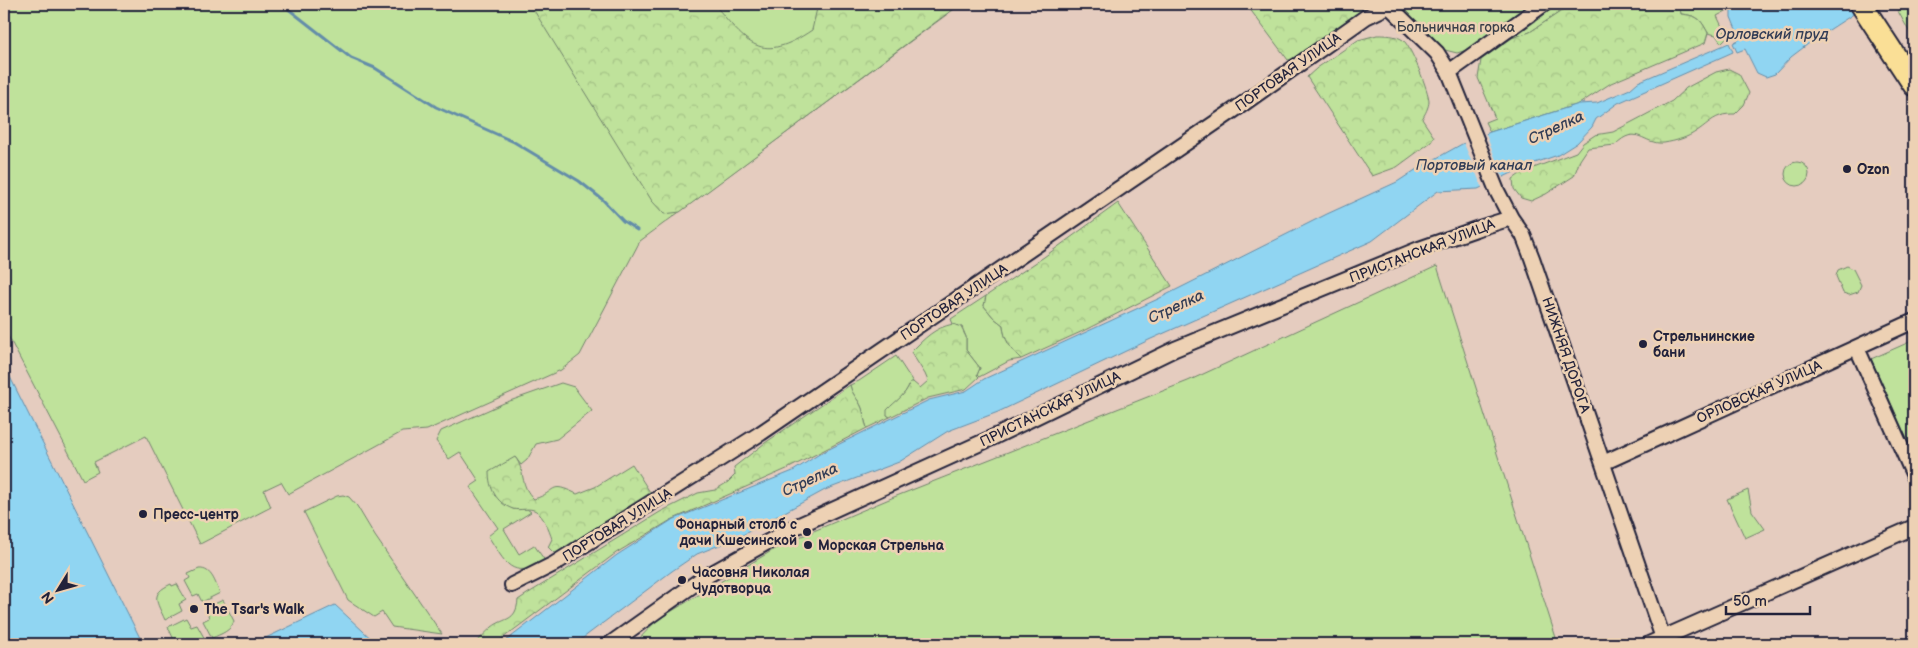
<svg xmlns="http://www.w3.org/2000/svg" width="1918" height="648" font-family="'Balsamiq Sans',sans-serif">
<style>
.green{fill:#bfe29b;stroke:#70826b}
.forest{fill:url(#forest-crowns);stroke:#70826b}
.water{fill:#90d5f2;stroke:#648da9}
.pier{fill:#e5ccbf}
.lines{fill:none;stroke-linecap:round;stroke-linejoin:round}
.stream{stroke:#648da9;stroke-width:3}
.minor-casing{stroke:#22223b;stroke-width:18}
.primary-casing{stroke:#22223b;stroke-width:25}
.minor{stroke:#edd1b4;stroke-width:14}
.primary{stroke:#fadf96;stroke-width:21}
.poi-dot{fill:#22223b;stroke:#edd1b4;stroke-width:2}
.labels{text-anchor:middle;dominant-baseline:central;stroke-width:5;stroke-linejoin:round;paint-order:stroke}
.park-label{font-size:14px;fill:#3a3f49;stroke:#edd1b4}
.street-label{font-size:14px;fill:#22223b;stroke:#edd1b4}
.poi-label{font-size:14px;font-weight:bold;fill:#22223b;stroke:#edd1b4;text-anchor:start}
.water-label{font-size:15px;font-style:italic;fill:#323d56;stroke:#edd1b4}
</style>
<defs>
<pattern id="forest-crowns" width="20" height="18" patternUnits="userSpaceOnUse" patternTransform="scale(1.25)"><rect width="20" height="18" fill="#bfe29b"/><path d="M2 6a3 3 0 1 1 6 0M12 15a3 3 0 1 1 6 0" fill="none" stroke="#a4c286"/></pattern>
</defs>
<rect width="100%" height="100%" fill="#e5ccbf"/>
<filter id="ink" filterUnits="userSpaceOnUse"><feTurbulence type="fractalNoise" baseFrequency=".02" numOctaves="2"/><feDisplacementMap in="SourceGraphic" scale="10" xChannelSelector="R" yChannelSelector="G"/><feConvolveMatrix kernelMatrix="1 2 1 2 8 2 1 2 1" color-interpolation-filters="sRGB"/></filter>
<g filter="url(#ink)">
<!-- green -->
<path class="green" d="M4,4H961L640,241L580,355L561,370L427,430L402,432L288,494L281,482L264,490L271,507L200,544L146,436L94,462L98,472L83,480L4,328Z
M1397,4H1530L1467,50L1457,53L1445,50Z
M1559,4H1572L1530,32L1512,38Z
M1679,4H1726L1728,10L1717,16L1727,37L1721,43L1716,35L1708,33C1700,18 1698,16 1681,14Z
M1894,4H1914V40Z
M1785 174a12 12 0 1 1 24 0a12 12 0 1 1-24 0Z
M1437,266L1558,644L635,643L657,620L783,544L894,497L1188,381Z
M1847,266L1853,269L1861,285L1858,292L1849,295L1843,293L1836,276L1838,270Z
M986,296L984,306L994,318L1003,325C1004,340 1011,349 1021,359L1009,361L979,377L977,375L980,368L966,350V337L962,327L953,324L951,319Z
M1914,340V455L1871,359Z
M896,356L913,382L910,383C905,397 893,402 887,415L890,417L867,428C865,422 864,418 863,412C861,401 852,396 850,385L859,381Z
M561,383L574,387L592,411L557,439L536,444L527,460L521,465L515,457L494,495L513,509H527L531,512L504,529L519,554L534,545L546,562C510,580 506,563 488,536L498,528L470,487L479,481L460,452L449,459L436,441L441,431L504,403Z
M1748,490L1752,511L1765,529L1745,538L1727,499Z
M343,495L349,497L357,506L375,536L442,634L392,627L382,612L374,617L348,600L304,512L337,496Z
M199,569C212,568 215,583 220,593L202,602L198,594L193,596L185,581L190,578L188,574Z
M171,584L172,586L177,584L186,600L179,604L182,611L165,620C157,602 149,594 171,584Z
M223,600L234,621C231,631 221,634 212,638L203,621L209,618L206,608Z
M186,618L191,627L197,625L206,641L200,644H176L168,627Z"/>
<!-- forest -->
<path class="forest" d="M530,4H714C748,44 760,65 812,30L818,4H960L680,212L664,214L652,201L634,172Z
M1246,4H1363L1364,9L1353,21L1295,58L1288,60Z
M1572,4H1679L1681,14C1698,16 1700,18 1708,33L1705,43L1611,83L1579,104L1490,132L1485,122L1495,118L1478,78L1481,60L1512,38L1530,32Z
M1377,35C1386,35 1395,35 1403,40C1411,46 1429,92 1429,101C1429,107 1425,114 1422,119L1434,137L1431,142L1397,167L1372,176L1307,77L1317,68L1358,40Z
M1729,69L1739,74L1749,93L1744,105L1735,114C1730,114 1724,114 1720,116C1711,119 1705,126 1697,131C1687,138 1676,141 1664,143C1643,145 1637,123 1615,145L1588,148L1580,160L1574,176L1546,194L1531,201L1521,198L1514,189L1513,179L1523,172L1576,152L1583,143L1595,135L1613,132L1672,101L1686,88L1716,72Z
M1118,203L1172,286L1083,331L1021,359C1011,349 1004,340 1003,325L994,318L984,306L986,296L1044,257Z
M953,324L961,327L966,337V350L980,368L977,375L979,377L966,389L928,398L890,417L887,415V410C896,400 906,396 910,382H913L920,388L928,381L925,374L911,352C925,338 934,328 953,324Z
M850,385C852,396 861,401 863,412C864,418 865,422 867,428L789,468L671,520L616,553L495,644H474C480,639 486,632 492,627C505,617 516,622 518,600L527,594L660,512L698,493L715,490L728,482L735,475L734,467L765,443Z
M515,457C526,471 519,485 534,499C558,492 548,480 577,494L595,487L632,464L653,497L562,553L555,554L548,547L552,539C549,530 544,517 536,511C530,507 520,511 513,509C496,503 489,488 489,472Z"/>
<!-- water -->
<path class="water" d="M1738,4H1869L1812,41L1791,57L1775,74L1766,77L1757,73L1745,49L1737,52L1733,43L1740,39L1731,17V11Z
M1729,43L1733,52L1618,103L1596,119L1592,127L1577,143L1558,155L1529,165L1478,189L1438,191L1372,241L1151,339L998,412L948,431L899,462L825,490L737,538L697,554L672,571L575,644H502L617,555L672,520L793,471L821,453L929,400L966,391L984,379L1158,299L1327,214L1397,182L1417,169L1462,144L1490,132L1579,104L1597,103L1630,89L1638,82Z
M4,365L143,644H4Z
M335,605L377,644H253Z"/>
<!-- pier -->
<path class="pier" d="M1485,132L1504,180L1483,190L1463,141Z"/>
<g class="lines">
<!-- stream -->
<path class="stream" d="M282,4L351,58L375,68L436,107L514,142L579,181L603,200L623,221L637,230
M910,4L915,6"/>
<defs>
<path id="minor" d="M1387,4L1437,53L1449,72L1497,191L1511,218L1523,235L1532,258L1665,644
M1449,72L1544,4
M1857,348L1914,476
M1603,463L1914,321
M512,585L554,564L761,433L1240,106L1366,17L1389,6
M610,644L703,578L793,528L996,436L1175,349L1419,249L1479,228L1511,218
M1649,644L1914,527"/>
<path id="primary" d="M1861,4L1914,85"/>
</defs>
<!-- minor casing -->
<use href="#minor" class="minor-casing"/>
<!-- primary casing -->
<use href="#primary" class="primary-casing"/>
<!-- minor -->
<use href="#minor" class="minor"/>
<!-- primary -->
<use href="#primary" class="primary"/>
</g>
</g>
<!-- markers -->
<g class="poi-dot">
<circle cx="1847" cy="169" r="5"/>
<circle cx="1643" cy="344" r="5"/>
<circle cx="143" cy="514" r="5"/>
<circle cx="807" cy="532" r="5"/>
<circle cx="808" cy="545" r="5"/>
<circle cx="682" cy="580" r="5"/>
<circle cx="194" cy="609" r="5"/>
</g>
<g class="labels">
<!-- park labels -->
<g class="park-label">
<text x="1456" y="27">Больничная горка</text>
</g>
<!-- street labels -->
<g class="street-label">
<text transform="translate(1288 72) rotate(-35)">ПОРТОВАЯ УЛИЦА</text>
<text transform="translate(1422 251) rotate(-21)">ПРИСТАНСКАЯ УЛИЦА</text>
<text transform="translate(954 302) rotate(-34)">ПОРТОВАЯ УЛИЦА</text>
<text transform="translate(1566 355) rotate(71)">НИЖНЯЯ ДОРОГА</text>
<text transform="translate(1759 392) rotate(-24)">ОРЛОВСКАЯ УЛИЦА</text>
<text transform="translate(1050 409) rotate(-26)">ПРИСТАНСКАЯ УЛИЦА</text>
<text transform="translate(617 525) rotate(-32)">ПОРТОВАЯ УЛИЦА</text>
</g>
<!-- poi labels -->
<g class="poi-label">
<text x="1857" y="169">Ozon</text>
<text x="1653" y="336">Стрельнинские<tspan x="1653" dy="16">бани</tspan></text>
<text x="153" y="514">Пресс-центр</text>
<text x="797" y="524" text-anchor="end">Фонарный столб с<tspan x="797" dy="16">дачи Кшесинской</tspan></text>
<text x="818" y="545">Морская Стрельна</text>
<text x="692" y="572">Часовня Николая<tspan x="692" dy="16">Чудотворца</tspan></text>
<text x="204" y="609">The Tsar's Walk</text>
</g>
<!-- water labels -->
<g class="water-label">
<text x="1772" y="34">Орловский пруд</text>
<text transform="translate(1556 128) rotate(-25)">Стрелка</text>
<text x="1474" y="165">Портовый канал</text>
<text transform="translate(1176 307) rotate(-25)">Стрелка</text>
<text transform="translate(810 480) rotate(-25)">Стрелка</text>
</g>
</g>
<!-- margin -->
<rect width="1918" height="648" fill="none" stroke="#edd1b4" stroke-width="20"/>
<rect x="10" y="10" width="1898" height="628" fill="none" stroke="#22223b" stroke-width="2" filter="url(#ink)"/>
<!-- north arrow -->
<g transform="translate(58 590) rotate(233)" stroke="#edd1b4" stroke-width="4" paint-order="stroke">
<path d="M0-4L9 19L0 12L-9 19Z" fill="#22223b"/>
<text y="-8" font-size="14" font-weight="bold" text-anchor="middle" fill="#22223b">N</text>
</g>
<!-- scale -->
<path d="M1726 606v8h84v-8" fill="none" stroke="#22223b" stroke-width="2.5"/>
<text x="1733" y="606" font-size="15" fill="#22223b" stroke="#edd1b4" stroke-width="4" paint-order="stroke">50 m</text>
</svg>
